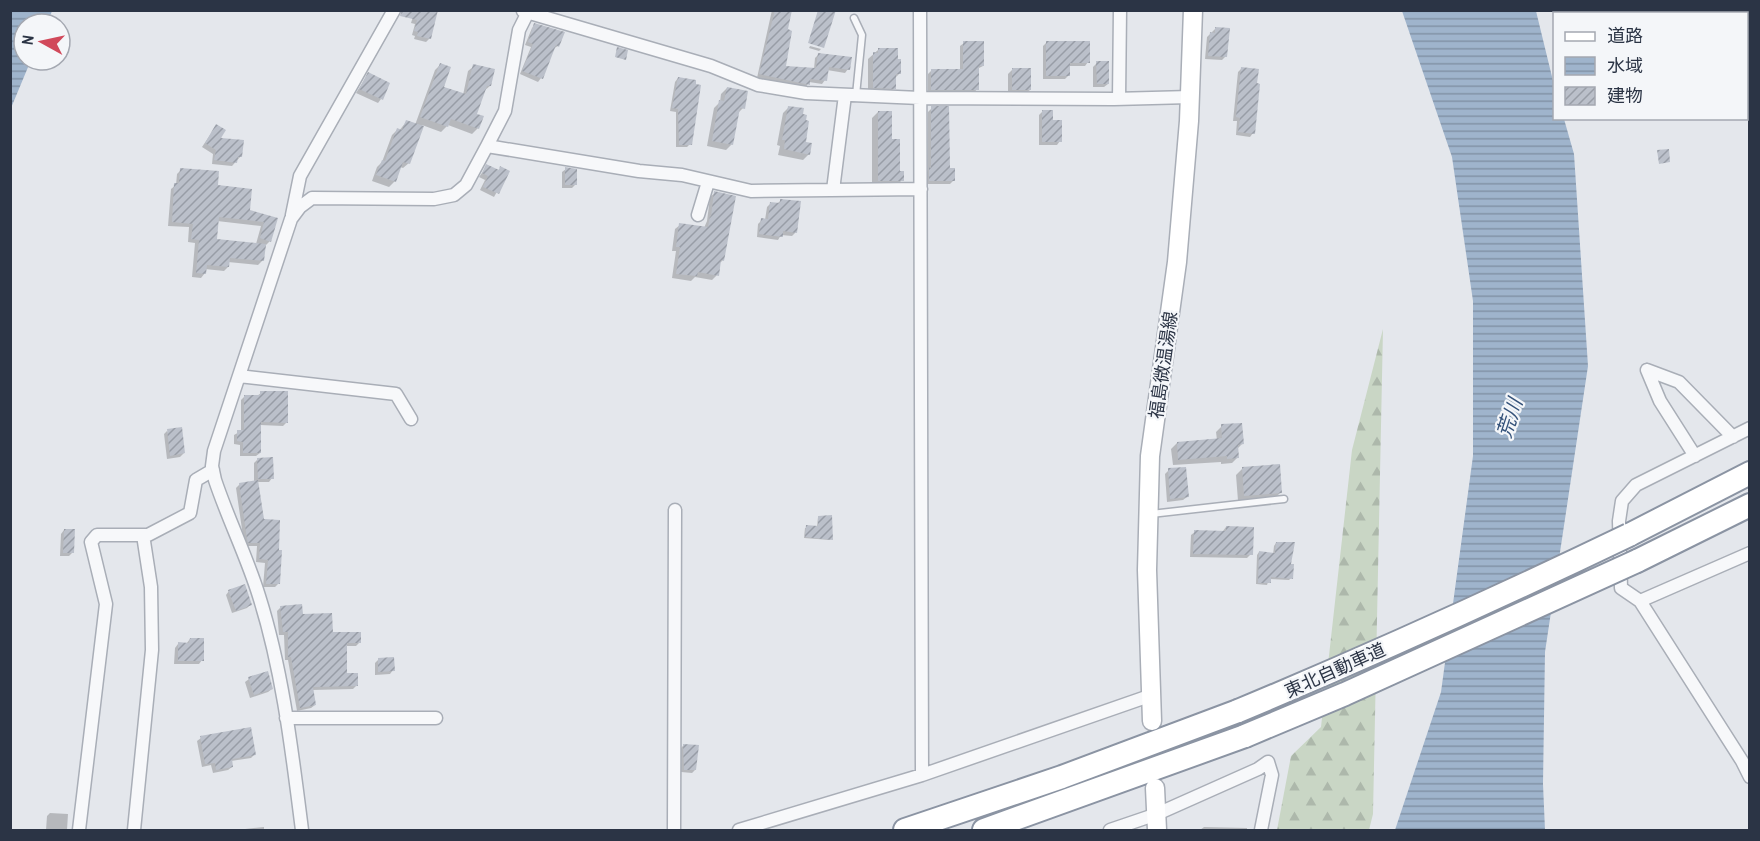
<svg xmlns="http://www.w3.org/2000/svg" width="1760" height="841" font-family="'Archivo Narrow','Noto Sans JP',sans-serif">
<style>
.forest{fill:url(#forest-firs)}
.water{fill:url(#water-rules)}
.shadow{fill:#0003;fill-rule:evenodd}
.building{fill:url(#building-hatch)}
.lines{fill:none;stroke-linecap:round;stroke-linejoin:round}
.service-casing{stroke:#a9aeb7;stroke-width:9}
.minor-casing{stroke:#a9aeb7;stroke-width:15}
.secondary-casing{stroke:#a9aeb7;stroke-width:21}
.motorway-casing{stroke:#8b94a3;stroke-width:26}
.service{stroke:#f7f8fa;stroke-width:6}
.minor{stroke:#f7f8fa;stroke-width:12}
.secondary{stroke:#fff;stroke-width:18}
.motorway{stroke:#fff;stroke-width:22}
.motorway-bridge-casing{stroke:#8b94a3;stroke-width:26;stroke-linecap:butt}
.motorway-bridge{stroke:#fff;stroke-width:22}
.labels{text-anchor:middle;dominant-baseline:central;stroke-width:4.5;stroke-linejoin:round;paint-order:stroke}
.street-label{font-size:18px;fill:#2b3445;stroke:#f4f6f9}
.water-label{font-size:20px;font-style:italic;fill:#34527a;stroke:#f4f6f9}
</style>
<defs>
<pattern id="forest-firs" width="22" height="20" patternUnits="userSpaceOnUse" patternTransform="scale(1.5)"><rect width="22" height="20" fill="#c9d6c5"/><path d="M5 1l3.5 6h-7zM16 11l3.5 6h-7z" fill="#adb8ab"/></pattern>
<pattern id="water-rules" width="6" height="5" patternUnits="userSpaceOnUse" patternTransform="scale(1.5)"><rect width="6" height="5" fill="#9fb4cc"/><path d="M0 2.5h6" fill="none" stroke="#8293a7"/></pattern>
<pattern id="building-hatch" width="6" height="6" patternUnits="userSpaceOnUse" patternTransform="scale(1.5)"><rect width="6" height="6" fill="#bbc0ca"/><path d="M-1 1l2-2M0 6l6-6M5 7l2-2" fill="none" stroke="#989da6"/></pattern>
</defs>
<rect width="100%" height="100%" fill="#e4e7ec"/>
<!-- forest -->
<path class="forest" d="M1383,329L1373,814L1369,830H1277L1291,756L1321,727L1352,450Z"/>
<!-- water -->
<path class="water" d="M11,10L52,11L47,24H24V60H31L11,108Z
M1402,11H1536L1554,85V118L1564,119L1574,154L1588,366L1545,652L1543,784L1545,830H1395L1441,692L1473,456V301L1452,157Z"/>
<!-- shadow -->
<path class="shadow" d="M415,10L429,39L426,42L414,39L415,36L412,35L415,24L411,23Z
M772,10H791L786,30L784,67L814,69L815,58L819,54L848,69L845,73L827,70L825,80L822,84L809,82L805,88L757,78Z
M535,25L558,46L553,49L541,78L538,82L520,74L531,47L525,45L532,28Z
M1216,28L1226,56L1222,60L1205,59L1207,37Z
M964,43L983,66L977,69V89L974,93H928V74L932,70L960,71V46Z
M1046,43L1088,62L1085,66H1069V75L1065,79H1043V46Z
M810,46L821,49L819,51L809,48Z
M878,50L897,60L900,73L894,79V88L888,94L868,93V59Z
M1097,63L1108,84L1104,87H1093V67Z
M440,65L442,87L463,95L468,71L474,66L490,86L484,91L475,115L478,128L472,134L448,125L441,132L422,125L409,163L403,168L400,167L394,182L389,187L372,181L377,167L382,162L392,135L397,130L399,131L406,122L415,125L435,70Z
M1241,69L1253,133L1250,137L1236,135L1237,121H1233L1238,72Z
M1012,70L1030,90L1026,93H1008V74Z
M368,74L381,99L378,103L356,93Z
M678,78L690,144L687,147H676V112L670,111L675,82Z
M727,88L743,108L737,114L732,144L726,150L707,146L714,108L720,102L721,94Z
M789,107L809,154L803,160L778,155L780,146L777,145L783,113Z
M932,108L948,169L954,180L950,184H926V173L928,171V112Z
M1043,111L1052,121L1060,141L1057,145H1039V115Z
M878,112L902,180L896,186L872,187V118Z
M216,126L219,139L241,156L232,166L212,164L213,154L202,147Z
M487,166L497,171L501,168L508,172L494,197L480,190L485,180L479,177Z
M566,169L576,184L572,188H562V172Z
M181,170L216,186L248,211L276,219L270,241L266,245L262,261L258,265L228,262V267L224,271L205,269V273L201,278L192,277L195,243L188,242L189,227L168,226L171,189L176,185L177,174ZM217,221L261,226L256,244L215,240Z
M715,193L723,260L719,264L717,275L712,280L695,277L691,281L672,278L676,251H672L675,229L680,225L704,228L707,221L710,197Z
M781,200L796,232L792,236L781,235L778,240L757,237L758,224L762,220H765L767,207L771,203L777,204Z
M261,393L287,422L283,426L260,425V453L256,456H240V445L234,444V435L241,431V400L245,396H257Z
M1222,426L1242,444L1237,449L1238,457L1232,463L1221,464V462L1173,465L1171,449L1177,443L1217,440L1216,432Z
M167,431L184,453L180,457L167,459L164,434Z
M257,460L272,478L269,482H257L263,520L278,584L275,587H263L265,563L256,562L257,546H245L244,543L236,488L240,484L254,482V463Z
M1242,469L1281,492L1275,498L1238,501L1236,475Z
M1169,470L1187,497L1183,500L1167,502L1165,474Z
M818,517L831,539L830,540L804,538L805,528L817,527Z
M1226,527L1251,554L1247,558L1190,557L1191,535L1195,532L1223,531Z
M64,530L73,552L69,556H60L61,534Z
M1276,543L1289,565L1291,578L1289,580L1269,579L1267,585L1256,584L1257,555L1259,552L1273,555L1274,546Z
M229,591L251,604L247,608L232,613L226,595Z
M281,607L302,616L331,634L360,642L356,646H345L346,674L357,685L353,689L312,690L315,705L311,708L297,711L288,660H285L284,635H279L277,611Z
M190,639L202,660L199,664H174L175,648L178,644H186Z
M379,659L393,670L390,674L375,675V663Z
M249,679L272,689L268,692L250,698L245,682Z
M201,738L255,754L251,758L231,761L232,767L228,770L213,773L211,765L202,767L197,741Z
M683,746L695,770L692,773L681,772L680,749Z
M50,813L68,814L67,830H46L47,816Z
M264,827V830H244L245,829Z
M1204,827L1247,828V830H1200Z"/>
<!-- building -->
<path class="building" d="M402,10H438L431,39L417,36L418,32L414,31L417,20L400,16Z
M775,10H792L788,29L792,31L786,66L816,68L818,53L852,57L850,70L829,67L827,81L810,79V85L759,74Z
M818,10H836L824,48L808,43Z
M534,23L565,32L559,47L556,45L543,79L522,71L533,44L528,42Z
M1215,27L1230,28L1227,57L1208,56L1210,32L1215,33Z
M963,41H984V66H979V90H931V69H963Z
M1046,41H1090V63H1070V76H1046Z
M617,47L628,50L626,60L615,57Z
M878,48H898V59H901V74H896V89L873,88V52L878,53Z
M1096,61H1109V84H1097Z
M440,63L451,67L444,87L466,94L473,64L495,69L491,86H487L477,114L484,116L479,129L451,119L448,127L420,117Z
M1241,67L1259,69L1257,83L1260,84L1255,134L1238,132L1240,118L1236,117Z
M1012,68H1031V90H1012Z
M368,72L390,83L383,100L359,89Z
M678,77L696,80V84L701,85L692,145H679L678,109L672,108Z
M727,87L748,91L745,109L740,108L733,145L712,141L719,100L724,101Z
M788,106L804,108L803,114L807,115L806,120L809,121L806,142L812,143L810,155L784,149L785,140H782Z
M931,106H949L950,168H955V181H929V167L931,168Z
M1042,110H1053V120H1062V142H1042Z
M878,111H892V139H900V171H904V181H878Z
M406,120L424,126L410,164L403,162L396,182L376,175L382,160L385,161L397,128L402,130Z
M216,124L226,130L221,138L244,140L242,157H238L237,163L214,160L216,150L205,143Z
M1669,149L1670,162L1659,164L1657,150Z
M486,164L499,170L500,166L510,171L499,194L483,187L488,176L482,173Z
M565,167L577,169V185H565Z
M180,168L219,171L218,185L252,189L250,210L278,218L271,242L260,238L264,222L219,217L217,239L266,244L264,261L230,258L229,267L207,265L206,274L196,273L199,240L191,239L193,224L172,222L174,183H179Z
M714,191L736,196L724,261L721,260L719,276L698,272L697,276L676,274L680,247H676L679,223L708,227L710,216L711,217Z
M780,199L801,201L797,233L783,231V237L759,234L761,218L768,219L770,202L780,203Z
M260,391H288V423L261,422V453H243V442L237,441V430H244V395H260Z
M1242,423L1244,444L1238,445L1239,458L1227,459V456L1178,460L1177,442L1222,438L1221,424Z
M182,427L185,453L170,456L167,429Z
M273,457L274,479H258L257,458Z
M1280,464L1282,493L1244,496L1242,467Z
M1186,467L1189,497L1170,499L1168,468Z
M258,480L264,519L280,520L279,550H282L280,584H266L268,560L259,559L260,543H248L247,539L239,483Z
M832,515L833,540L805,537L806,525L818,526V516Z
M1226,526L1254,527L1253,555L1193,554L1194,530L1226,531Z
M64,529H75L74,553H63Z
M1276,542H1295L1291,564H1294L1293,579L1271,577V583H1258L1259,551L1275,553Z
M245,584L252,605L236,611L228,590Z
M302,604L303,614L332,613L333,632H361V643H347V673H358V686L313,687L316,705L300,708L291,657H288V632H283L280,606Z
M190,638H204V661H178V642L189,643Z
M394,657L395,671L378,672V658Z
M268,671L273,689L254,695L248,677Z
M251,727L256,755L232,759L233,767L216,770L215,763L205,764L200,736Z
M683,744L699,745L696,770H684Z"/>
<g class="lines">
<defs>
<path id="service" d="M854,18L862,35L856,95
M1151,514L1284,499"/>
<path id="minor" d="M920,10L922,775
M523,11L711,66L758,85L806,93L920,98L1114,99L1190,97
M1119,99L1120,10
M487,146L639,171L682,175L751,191L921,189
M833,190L845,95
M292,215L300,176L394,10
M698,215L708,182
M1647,370L1679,382L1733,437
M1647,370L1660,401L1695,456
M239,376L396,394L411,419
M1750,553L1640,601L1742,761L1750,777
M1640,601L1621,588L1619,521L1622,501L1636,485L1750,428
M286,718H436
M79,830L106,604L91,542L97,535H148L190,513L196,480L213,470
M134,830L152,650L151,587L143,535
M302,830C292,752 283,672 259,596C247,557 228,519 215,480L212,466L214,451L291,219L300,207L312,198L434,199L454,195L466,185L487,146L505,111L519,30L529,10
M674,830L675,510
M739,830L922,775L1152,695
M1110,830L1157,814L1258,769L1268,762L1272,775L1261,830"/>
<path id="secondary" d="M1152,721L1147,570L1150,456L1177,262L1189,121L1193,10
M1155,788L1157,830"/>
<path id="motorway" d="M1629,535L1750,473
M1637,561L1750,505
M905,830L1062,777L1238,711
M984,830L1245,736"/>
</defs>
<!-- service casing -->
<use href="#service" class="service-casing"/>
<!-- minor casing -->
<use href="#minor" class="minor-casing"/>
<!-- secondary casing -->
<use href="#secondary" class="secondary-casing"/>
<!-- motorway casing -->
<use href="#motorway" class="motorway-casing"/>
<!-- service -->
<use href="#service" class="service"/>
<!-- minor -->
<use href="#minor" class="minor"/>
<!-- secondary -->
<use href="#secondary" class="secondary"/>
<!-- motorway -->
<use href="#motorway" class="motorway"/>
<defs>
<path id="motorway-bridge" d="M1238,711C1370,656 1500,597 1629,535
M1245,736L1345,694L1637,561"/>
</defs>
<!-- motorway-bridge casing -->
<use href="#motorway-bridge" class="motorway-bridge-casing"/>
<!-- motorway-bridge -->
<use href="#motorway-bridge" class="motorway-bridge"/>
</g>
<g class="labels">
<!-- street labels -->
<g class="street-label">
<text transform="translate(1163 365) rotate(-82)">福島微温湯線</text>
<text transform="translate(1335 670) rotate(-24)">東北自動車道</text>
</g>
<!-- water labels -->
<g class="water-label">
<text transform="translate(1509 418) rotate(-72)">荒川</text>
</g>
</g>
<!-- border -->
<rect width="1760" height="841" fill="none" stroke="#2b3445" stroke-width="24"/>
<!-- legend -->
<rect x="1553" y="12" width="195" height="108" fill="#f4f6f9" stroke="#a4a8b1" stroke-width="1.5"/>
<rect x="1565" y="32" width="30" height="9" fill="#ffffff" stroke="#a4a8b1" stroke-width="1.5"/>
<text x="1607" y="42" font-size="18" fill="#2b3445">道路</text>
<rect x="1565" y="57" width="30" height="18" fill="url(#water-rules)" stroke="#a4a8b1" stroke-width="1.5"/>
<text x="1607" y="72" font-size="18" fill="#2b3445">水域</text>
<rect x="1565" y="87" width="30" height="18" fill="url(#building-hatch)" stroke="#a4a8b1" stroke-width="1.5"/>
<text x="1607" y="102" font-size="18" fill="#2b3445">建物</text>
<!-- north arrow -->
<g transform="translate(42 42) rotate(278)"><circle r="28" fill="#f4f6f9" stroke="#a4a8b1" stroke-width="1.5"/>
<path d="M0-4.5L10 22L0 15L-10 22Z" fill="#d1495b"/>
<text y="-9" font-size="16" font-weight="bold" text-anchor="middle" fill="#2b3445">N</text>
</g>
</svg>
